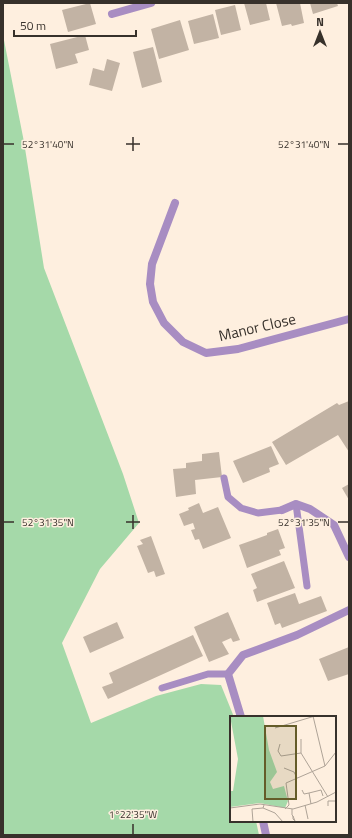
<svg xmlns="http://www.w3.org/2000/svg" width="352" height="838" font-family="'Titillium Web',sans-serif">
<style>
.green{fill:#a5d9a9}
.building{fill:#c2b3a4}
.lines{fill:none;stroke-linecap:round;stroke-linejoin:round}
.lane{stroke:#a88dc2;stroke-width:7}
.street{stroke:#a88dc2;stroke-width:8}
.ticks{fill:none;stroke:#37312b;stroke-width:1.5}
.labels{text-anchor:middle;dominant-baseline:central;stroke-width:3;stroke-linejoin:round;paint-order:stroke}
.street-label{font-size:15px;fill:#37312b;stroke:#feefdf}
.inset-road{fill:none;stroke:#aea397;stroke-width:1}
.view{fill:#645c29;fill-opacity:0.15;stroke:#645c29;stroke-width:2}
.inset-edge{fill:none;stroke:#37312b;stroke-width:2}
.ticks-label{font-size:10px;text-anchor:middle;fill:#37312b;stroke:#feefdf;stroke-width:3;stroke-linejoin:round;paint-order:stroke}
</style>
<rect width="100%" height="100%" fill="#feefdf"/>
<!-- green -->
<path class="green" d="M3,35L24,142L44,268L123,474L139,523L100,569L62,643L91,723L156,696L201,684L221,685L234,717H231V821H256L259,835H3Z"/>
<!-- building -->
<path class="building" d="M90,3L96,24L68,32L62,10Z
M244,3H266L270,20L250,25Z
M276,3H300L304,23L292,26L291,24L282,26Z
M310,3H337L338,6L313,14Z
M235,5L241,30L221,35L215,10Z
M213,14L219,38L194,44L188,21Z
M180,20L189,50L159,59L151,29Z
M85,35L89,50L75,54L78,63L56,69L50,44Z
M153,47L162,82L142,88L133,52Z
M107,59L120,63L112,91L89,85L93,68L104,71Z
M349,401V452L338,435L286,465L272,442L337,403L339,405Z
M271,446L279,464L269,468L270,472L243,483L233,461Z
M219,452L222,477L195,480L196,494L176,497L173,469L186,468V463L202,461V454Z
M349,484V500L342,488Z
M199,503L203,513L218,507L231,538L203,549L199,539L195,540L191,530L195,529L193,523L184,526L179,514L189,510L188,508Z
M278,529L285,548L279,550L281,555L247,568L239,545L267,535V533Z
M151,536L165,574L156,577L154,571L148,573L137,546L143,544L140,540Z
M284,561L295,588L257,602L253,590L257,588L251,574Z
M295,593L299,604L321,596L327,611L282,628L280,623L275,625L267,603Z
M228,612L240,640L233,642L231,638L222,642L229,654L209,662L194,627Z
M117,622L124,638L90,653L83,637Z
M193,635L203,656L108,699L102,687L113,683L109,673Z
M349,647V674L328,681L319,659Z"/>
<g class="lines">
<!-- lane -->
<path class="lane" d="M224,478L228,497L241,508L258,513L282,510
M296,504L307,586
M162,688L208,674H228"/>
<!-- street -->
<path class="street" d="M112,14L151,3
M175,203L152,264L150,284L153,302L164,323L183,342L206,353L238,349L349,319
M282,510L296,504L310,509L334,525L349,557
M241,717L228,674L243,655L297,635L349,610
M263,821L266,835"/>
</g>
<!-- ticks -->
<path class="ticks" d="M133,137V151M4,144H14M126,144H140M338,144H348M133,515V529M4,522H14M126,522H140M338,522H348M133,824V834"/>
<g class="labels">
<!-- street labels -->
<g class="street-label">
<text transform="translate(257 327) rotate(-13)">Manor Close</text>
</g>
</g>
<!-- overview -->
<g transform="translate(230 716)">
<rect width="106" height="106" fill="#feefdf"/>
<path d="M0,0H33L39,34L47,56L40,66L43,73L54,70L58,85L55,92L30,87L0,91V75H3L8,43Z" fill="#a5d9a9"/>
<path class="inset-road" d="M83,0L95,50M45,12L85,0M71,23V37L98,81M50,28L48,35L51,40L71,37M54,52L64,56L67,62M72,74L74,78L79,77L81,88M79,77L91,74L93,80M75,89L78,103M98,90V85H106M0,92L30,88L63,93L87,86L106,76M33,92L45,97L53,106M55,93L59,89L56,67L95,50L106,36M62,93V99L63,100V103L65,105L63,100M23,106L22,93L33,92L34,89"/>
<path class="view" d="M35,10H66V83H35Z"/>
<rect width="106" height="106" class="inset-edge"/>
</g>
<g class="ticks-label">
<text x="48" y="148">52°31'40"N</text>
<text x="304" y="148">52°31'40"N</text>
<text x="48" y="526">52°31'35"N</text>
<text x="304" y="526">52°31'35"N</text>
<text x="133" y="818">1°22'35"W</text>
</g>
<!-- border -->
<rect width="352" height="838" fill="none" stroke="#37312b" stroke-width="8"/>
<!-- north arrow -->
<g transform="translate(320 32)" stroke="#feefdf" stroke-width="3" paint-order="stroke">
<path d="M0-3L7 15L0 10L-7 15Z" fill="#37312b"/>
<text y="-6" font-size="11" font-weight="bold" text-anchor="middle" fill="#37312b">N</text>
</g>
<!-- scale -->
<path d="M14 30v6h122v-6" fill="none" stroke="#37312b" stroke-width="2"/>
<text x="20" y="30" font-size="12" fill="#37312b" stroke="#feefdf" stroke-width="3" paint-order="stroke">50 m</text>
</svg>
